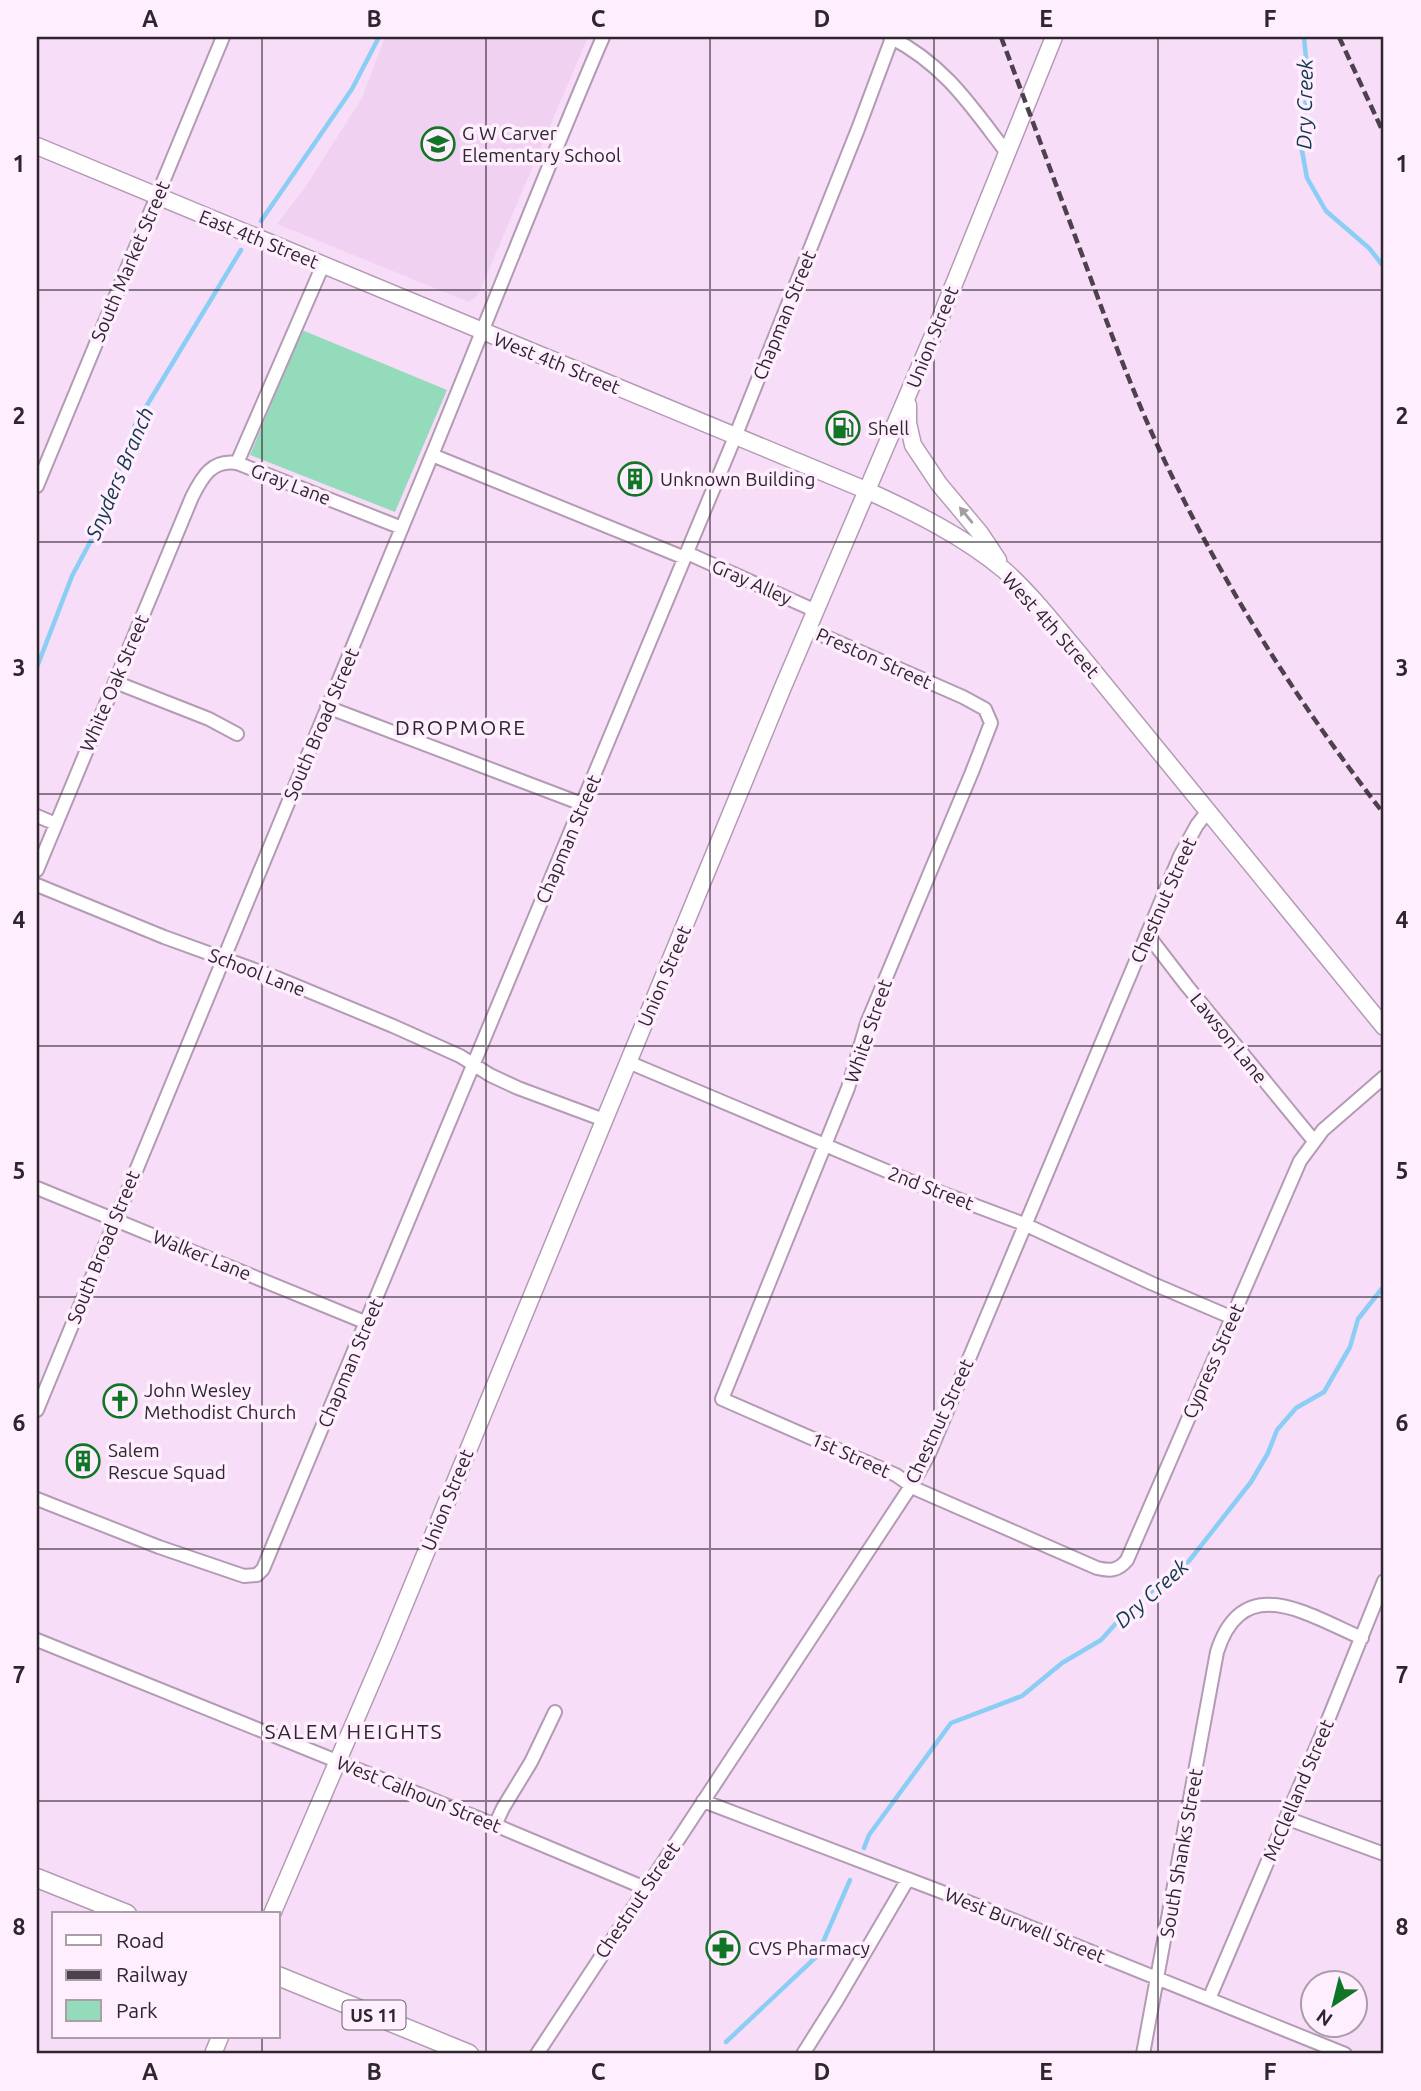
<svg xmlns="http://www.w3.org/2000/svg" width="1421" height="2091" font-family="Ubuntu,sans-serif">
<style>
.built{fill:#f1d1f1}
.green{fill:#93dbba}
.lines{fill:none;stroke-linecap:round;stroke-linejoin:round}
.stream{stroke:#8acef5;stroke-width:4.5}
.street-casing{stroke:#b49bb4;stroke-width:16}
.secondary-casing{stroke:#b49bb4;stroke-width:19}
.primary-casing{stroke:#b49bb4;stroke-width:21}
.street{stroke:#fff;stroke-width:12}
.secondary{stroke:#fff;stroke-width:16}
.primary{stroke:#fff;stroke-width:18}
.rail{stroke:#4c414d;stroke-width:4.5;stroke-dasharray:10 5;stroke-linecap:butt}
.oneway{fill:#a19da1}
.grid{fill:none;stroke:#2e252f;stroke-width:2;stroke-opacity:0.55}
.labels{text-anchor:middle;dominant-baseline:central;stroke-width:7;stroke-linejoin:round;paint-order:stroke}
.shield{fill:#feeefe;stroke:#6c616d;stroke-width:2}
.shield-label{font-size:18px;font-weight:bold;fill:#2e252f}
.poi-label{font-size:19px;fill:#2e252f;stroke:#feeefe;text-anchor:start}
.street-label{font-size:19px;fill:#2e252f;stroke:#feeefe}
.water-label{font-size:21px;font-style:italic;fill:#0f374a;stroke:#feeefe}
.neighbourhood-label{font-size:21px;letter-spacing:2px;fill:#2e252f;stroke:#feeefe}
.neatline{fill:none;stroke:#2e252f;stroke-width:2.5}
.grid-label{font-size:23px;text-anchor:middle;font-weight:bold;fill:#2e252f}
</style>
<rect width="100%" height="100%" fill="#f7ddf7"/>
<!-- built -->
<path class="built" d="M385,37H588L478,295L469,302L277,224L304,189L362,98Z"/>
<!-- green -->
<path class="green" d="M302,330L447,390L395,512L250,455Z"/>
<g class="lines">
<!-- stream -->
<path class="stream" d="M1304,37L1308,80L1301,145L1307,178L1326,211L1369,248L1384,267
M261,221L352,89L379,37
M37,667L72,576L96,531L135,425L241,250
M864,1848L869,1835L951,1723L1022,1696L1062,1663L1101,1640L1127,1611L1189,1561L1251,1482L1268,1453L1277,1430L1296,1408L1324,1392L1350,1347L1358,1319L1384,1286
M726,2042L817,1956L850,1880"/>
<defs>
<path id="street" d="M890,37C945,65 971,106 1007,153
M432,455L685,558
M237,463L323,265
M37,486L223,37
M687,553L816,611
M808,629L963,697L985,709L991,723L972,772L867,1023L848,1088L722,1399L896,1475L916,1489L1097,1568C1110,1571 1118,1571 1127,1560L1300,1161L1323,1130L1384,1077
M115,682L209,719L237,734
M327,707L582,804
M37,816L56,824
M37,870L192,497C202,477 212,459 237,463L402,528
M37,885L164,937L277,978L393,1026L460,1056L490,1075L518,1088L604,1120
M1147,934L1187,986L1314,1141
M628,1062L915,1183L1024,1224L1151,1283L1233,1318
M37,1188L367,1323
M37,1410C164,1097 296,785 425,472C485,327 541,181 603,37
M37,1499L159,1547L244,1576L257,1575L263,1569L735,437L858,129L892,38
M37,1640L495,1825L645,1888
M703,1801L963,1900L1345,2054
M1286,1818L1384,1854
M495,1825L503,1808L531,1762L555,1712
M1209,1999L1328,1720L1384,1581
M537,2054L911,1486L929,1454L1180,856L1197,825L1208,811
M803,2054L837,2000L908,1879
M1143,2054L1217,1652C1243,1570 1308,1615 1362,1638"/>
<path id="secondary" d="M37,146L868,491C916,513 963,536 1004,570C1031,594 1054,624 1077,651L1384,1027
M908,405V423L913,445L939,484L980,533L998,560
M272,1914L389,1642L783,687L935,331L1054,37
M213,2054L220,2037"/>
<path id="primary" d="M37,1878L127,1914
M278,1976L469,2054"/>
</defs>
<!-- street casing -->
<use href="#street" class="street-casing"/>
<!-- secondary casing -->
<use href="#secondary" class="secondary-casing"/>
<!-- primary casing -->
<use href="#primary" class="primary-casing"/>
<!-- street -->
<use href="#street" class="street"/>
<!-- secondary -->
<use href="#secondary" class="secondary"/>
<!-- primary -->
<use href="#primary" class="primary"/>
<!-- rail -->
<path class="rail" d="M1001,37C1029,111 1056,185 1084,260C1110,331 1136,402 1169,470C1228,593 1301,707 1384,814
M1339,37L1384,134"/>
</g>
<!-- one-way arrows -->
<defs><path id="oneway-solid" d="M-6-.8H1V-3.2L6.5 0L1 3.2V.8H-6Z" transform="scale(1.75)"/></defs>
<use class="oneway" href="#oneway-solid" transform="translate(966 515) rotate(-129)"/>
<!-- grid -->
<path class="grid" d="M262,37V1914M486,37V2054M710,37V2054M934,37V2054M1158,37V2054M37,290H1384M37,542H1384M37,794H1384M37,1046H1384M37,1297H1384M37,1549H1384M37,1801H1384M262,2037V2054"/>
<!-- icons -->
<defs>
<symbol id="school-ring" viewBox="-11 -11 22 22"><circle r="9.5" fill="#feeefe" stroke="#117526" stroke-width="1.5"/><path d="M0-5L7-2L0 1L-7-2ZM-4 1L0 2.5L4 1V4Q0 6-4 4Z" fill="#117526"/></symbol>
<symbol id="fuel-ring" viewBox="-11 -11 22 22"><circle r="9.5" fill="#feeefe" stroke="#117526" stroke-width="1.5"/><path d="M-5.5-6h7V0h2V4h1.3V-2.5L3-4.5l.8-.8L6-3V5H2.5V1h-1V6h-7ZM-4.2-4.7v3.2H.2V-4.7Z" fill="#117526"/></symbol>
<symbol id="building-ring" viewBox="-11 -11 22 22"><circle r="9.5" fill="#feeefe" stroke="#117526" stroke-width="1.5"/><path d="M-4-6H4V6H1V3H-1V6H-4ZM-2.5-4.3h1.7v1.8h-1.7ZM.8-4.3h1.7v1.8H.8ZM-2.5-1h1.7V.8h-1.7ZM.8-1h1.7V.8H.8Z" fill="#117526"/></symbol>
<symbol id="church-ring" viewBox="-11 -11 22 22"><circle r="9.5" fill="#feeefe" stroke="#117526" stroke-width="1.5"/><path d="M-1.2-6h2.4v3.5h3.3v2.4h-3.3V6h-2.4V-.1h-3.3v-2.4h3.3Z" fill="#117526"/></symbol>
<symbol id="pharmacy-ring" viewBox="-11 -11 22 22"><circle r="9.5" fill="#feeefe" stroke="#117526" stroke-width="1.5"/><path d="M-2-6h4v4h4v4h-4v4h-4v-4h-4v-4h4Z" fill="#117526"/></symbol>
</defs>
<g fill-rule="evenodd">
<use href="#school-ring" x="419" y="125" width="38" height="38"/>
<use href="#fuel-ring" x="824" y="409" width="38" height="38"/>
<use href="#building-ring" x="616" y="460" width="38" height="38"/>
<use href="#church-ring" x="101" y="1382" width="38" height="38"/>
<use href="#building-ring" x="64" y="1442" width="38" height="38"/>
<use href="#pharmacy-ring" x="704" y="1929" width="38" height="38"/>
</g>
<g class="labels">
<!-- shield labels -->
<rect class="shield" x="342.5" y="2000.5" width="63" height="29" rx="5"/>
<g class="shield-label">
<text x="374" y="2015">US 11</text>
</g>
<!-- poi labels -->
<g class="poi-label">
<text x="462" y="133">G W Carver<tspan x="462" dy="22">Elementary School</tspan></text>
<text x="868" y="428">Shell</text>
<text x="660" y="479">Unknown Building</text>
<text x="144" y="1390">John Wesley<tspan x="144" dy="22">Methodist Church</tspan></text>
<text x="108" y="1450">Salem<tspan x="108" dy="22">Rescue Squad</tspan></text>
<text x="748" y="1948">CVS Pharmacy</text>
</g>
<!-- street labels -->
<g class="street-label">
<text transform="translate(259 239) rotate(22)">East 4th Street</text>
<text transform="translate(130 261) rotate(-67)">South Market Street</text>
<text transform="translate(784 315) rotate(-68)">Chapman Street</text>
<text transform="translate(932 337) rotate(-68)">Union Street</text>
<text transform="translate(557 363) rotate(22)">West 4th Street</text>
<text transform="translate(291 484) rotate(21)">Gray Lane</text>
<text transform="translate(752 582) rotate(24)">Gray Alley</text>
<text transform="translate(1051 625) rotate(48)">West 4th Street</text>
<text transform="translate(874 658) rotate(24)">Preston Street</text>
<text transform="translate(114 683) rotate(-67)">White Oak Street</text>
<text transform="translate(321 724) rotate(-67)">South Broad Street</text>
<text transform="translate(568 839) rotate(-67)">Chapman Street</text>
<text transform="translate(1163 900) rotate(-66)">Chestnut Street</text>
<text transform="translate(257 972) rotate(21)">School Lane</text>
<text transform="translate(664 976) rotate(-67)">Union Street</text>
<text transform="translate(868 1031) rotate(-71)">White Street</text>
<text transform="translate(1229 1038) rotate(51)">Lawson Lane</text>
<text transform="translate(931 1188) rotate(21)">2nd Street</text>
<text transform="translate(103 1247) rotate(-68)">South Broad Street</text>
<text transform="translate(202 1255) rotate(22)">Walker Lane</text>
<text transform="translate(1213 1361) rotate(-66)">Cypress Street</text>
<text transform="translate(350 1363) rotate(-67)">Chapman Street</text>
<text transform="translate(939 1421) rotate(-65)">Chestnut Street</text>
<text transform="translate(851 1455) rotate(24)">1st Street</text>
<text transform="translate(447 1500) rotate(-68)">Union Street</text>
<text transform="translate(1298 1790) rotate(-67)">McClelland Street</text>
<text transform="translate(419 1794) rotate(22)">West Calhoun Street</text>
<text transform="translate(1181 1853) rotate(-80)">South Shanks Street</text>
<text transform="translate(637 1900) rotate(-56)">Chestnut Street</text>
<text transform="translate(1025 1925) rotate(22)">West Burwell Street</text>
</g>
<!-- water labels -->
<g class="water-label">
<text transform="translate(1304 104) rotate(-89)">Dry Creek</text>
<text transform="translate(119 473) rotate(-67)">Snyders Branch</text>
<text transform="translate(1151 1593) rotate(-42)">Dry Creek</text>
</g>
<!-- neighbourhood labels -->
<g class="neighbourhood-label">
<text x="461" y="727">DROPMORE</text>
<text x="354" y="1731">SALEM HEIGHTS</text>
</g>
</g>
<!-- border -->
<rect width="1421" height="2091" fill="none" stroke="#feeefe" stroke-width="77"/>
<!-- legend -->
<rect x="52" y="1912" width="228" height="126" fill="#feeefe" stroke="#ab9eab" stroke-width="2"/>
<rect x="66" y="1935" width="35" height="10" fill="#ffffff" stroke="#ab9eab" stroke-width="2"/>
<text x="116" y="1948" font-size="21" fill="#2e252f">Road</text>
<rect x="66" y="1970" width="35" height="10" fill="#4c414d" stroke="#ab9eab" stroke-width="2"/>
<text x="116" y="1982" font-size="21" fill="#2e252f">Railway</text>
<rect x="66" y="2000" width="35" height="21" fill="#93dbba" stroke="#ab9eab" stroke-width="2"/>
<text x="116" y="2018" font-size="21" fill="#2e252f">Park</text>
<!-- north arrow -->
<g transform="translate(1334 2004) rotate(215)"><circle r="33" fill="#feeefe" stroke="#ab9eab" stroke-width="2"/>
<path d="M0-5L12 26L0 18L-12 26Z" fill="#117526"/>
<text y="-10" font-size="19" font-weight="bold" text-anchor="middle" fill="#2e252f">N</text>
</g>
<rect x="38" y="38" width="1344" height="2014" class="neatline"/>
<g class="grid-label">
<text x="150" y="27">A</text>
<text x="374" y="27">B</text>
<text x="598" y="27">C</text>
<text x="822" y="27">D</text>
<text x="1046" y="27">E</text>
<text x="1270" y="27">F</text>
<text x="19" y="172">1</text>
<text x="1402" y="172">1</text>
<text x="19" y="424">2</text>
<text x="1402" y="424">2</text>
<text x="19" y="676">3</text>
<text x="1402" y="676">3</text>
<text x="19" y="928">4</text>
<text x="1402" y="928">4</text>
<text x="19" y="1179">5</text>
<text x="1402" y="1179">5</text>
<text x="19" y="1431">6</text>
<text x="1402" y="1431">6</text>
<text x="19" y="1683">7</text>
<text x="1402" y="1683">7</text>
<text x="19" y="1935">8</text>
<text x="1402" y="1935">8</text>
<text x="150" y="2080">A</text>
<text x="374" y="2080">B</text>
<text x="598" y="2080">C</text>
<text x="822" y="2080">D</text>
<text x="1046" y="2080">E</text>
<text x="1270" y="2080">F</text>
</g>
</svg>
